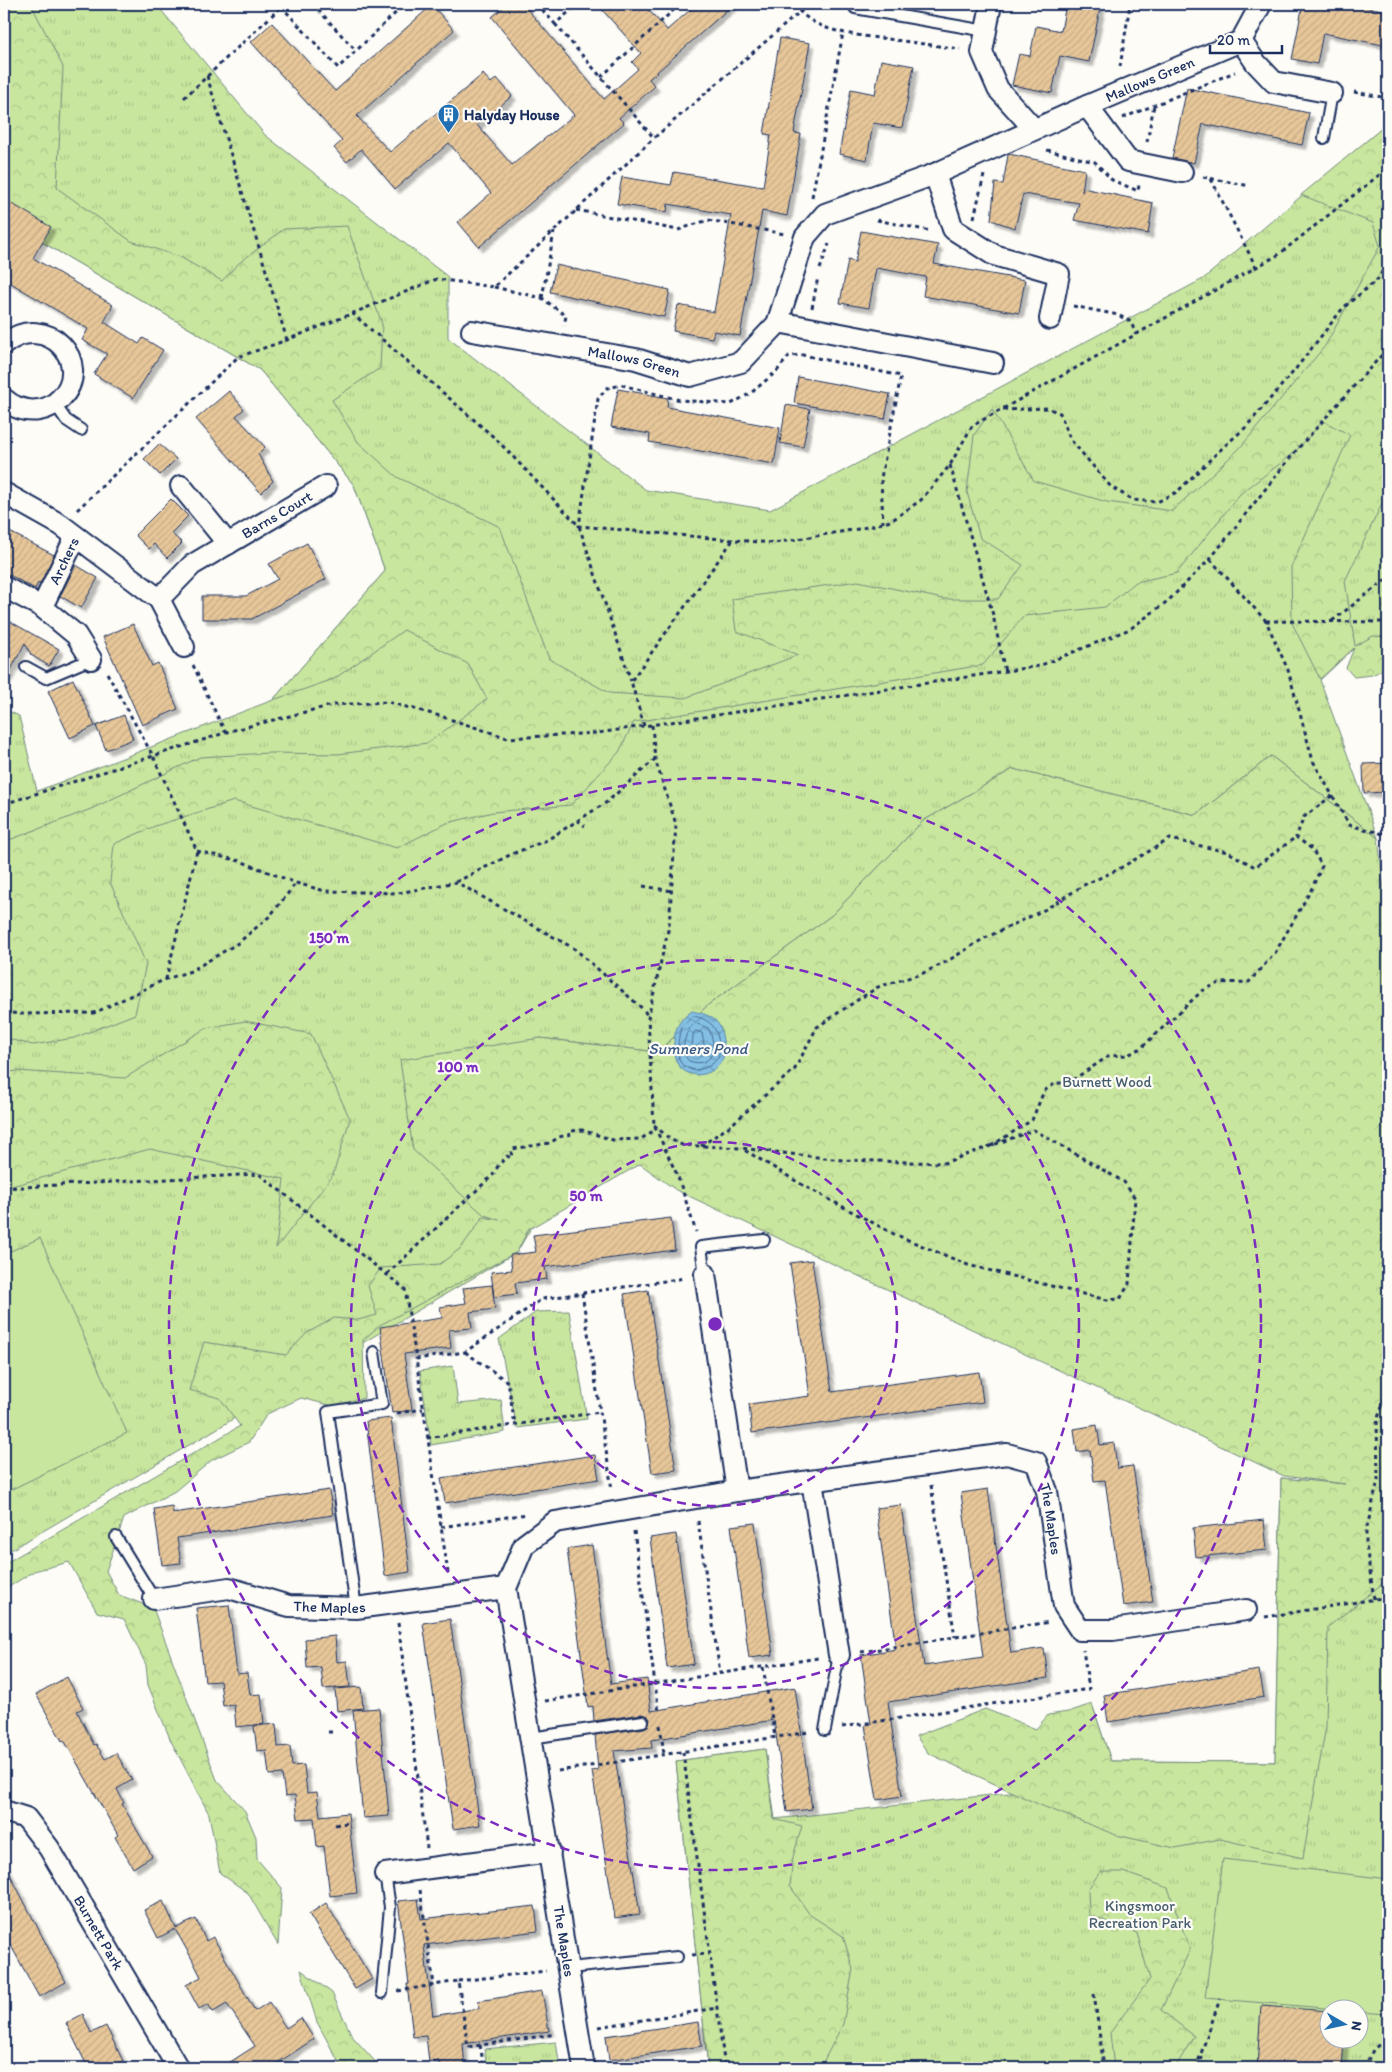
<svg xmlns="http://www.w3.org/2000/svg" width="1392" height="2072" font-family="Itim,sans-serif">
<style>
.grass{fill:url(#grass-tufts);stroke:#728a7e;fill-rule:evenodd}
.forest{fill:url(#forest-crowns);stroke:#728a7e}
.garden{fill:#c9e69e;stroke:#728a7e}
.water{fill:url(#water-waves);stroke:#5a86ae}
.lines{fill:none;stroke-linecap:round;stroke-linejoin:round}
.shore{stroke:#456994;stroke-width:1}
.building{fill:url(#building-hatch);stroke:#1b2f5e;filter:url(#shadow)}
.lane-casing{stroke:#1b2f5e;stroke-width:14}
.street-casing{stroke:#1b2f5e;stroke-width:24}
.path{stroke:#1b2f5e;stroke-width:3;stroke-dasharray:4 4;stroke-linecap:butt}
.lane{stroke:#fdfcf7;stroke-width:10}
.street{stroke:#fdfcf7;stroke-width:20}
.ring{fill:none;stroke:#7b2cbf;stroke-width:2.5;stroke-dasharray:9 6}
.labels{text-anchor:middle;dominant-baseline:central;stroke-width:4.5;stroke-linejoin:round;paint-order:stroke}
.street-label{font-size:15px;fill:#1b2f5e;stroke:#fdfcf7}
.poi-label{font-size:15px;font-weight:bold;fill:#1b2f5e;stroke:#fdfcf7;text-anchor:start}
.park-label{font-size:15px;fill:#465d6e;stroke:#fdfcf7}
.water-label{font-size:16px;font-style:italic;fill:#3a5a86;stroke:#fdfcf7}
.centre{fill:#7b2cbf;stroke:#fdfcf7;stroke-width:2.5}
.ring-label{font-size:15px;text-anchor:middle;font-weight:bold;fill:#7b2cbf;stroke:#fdfcf7;stroke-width:4.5;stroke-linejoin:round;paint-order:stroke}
</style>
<defs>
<pattern id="grass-tufts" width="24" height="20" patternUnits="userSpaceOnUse" patternTransform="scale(1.25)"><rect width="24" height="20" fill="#c9e69e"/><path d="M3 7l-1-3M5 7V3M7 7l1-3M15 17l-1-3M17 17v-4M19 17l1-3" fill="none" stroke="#acc68a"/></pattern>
<pattern id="forest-crowns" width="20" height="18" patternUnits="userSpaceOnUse" patternTransform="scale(1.25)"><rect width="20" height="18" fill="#c9e69e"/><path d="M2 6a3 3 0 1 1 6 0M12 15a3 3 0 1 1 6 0" fill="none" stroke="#acc68a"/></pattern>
<pattern id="water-waves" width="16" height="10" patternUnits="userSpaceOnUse" patternTransform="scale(1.25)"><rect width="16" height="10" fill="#84c0e4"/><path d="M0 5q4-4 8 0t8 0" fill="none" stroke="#6b9cbc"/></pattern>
<pattern id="building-hatch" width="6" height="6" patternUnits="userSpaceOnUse" patternTransform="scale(1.25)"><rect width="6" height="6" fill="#e7c799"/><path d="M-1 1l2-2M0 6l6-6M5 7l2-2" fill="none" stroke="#c6ab86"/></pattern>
<filter id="shadow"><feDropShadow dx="4.5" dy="4.5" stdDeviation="1" flood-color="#0004"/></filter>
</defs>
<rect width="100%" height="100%" fill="#fdfcf7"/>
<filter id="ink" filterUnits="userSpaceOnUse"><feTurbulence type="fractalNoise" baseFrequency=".02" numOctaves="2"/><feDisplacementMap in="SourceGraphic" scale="10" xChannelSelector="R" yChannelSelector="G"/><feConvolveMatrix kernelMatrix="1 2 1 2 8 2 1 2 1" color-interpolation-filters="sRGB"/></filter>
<g filter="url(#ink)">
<!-- grass -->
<path class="grass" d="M4,4H156L265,135L448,277V338L646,490L770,510L1203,279L1388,123V647H1355L1320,680L1378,838L1271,756L1196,815L1013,769L923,821L832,915L708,1005L658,1052L540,1038L484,1215L531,1228L517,1252L4,1554V709L19,716L37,791L273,700L385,571L354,485L260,370L30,235L4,204Z
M569,1311L587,1419L517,1428L499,1339L536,1312Z
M453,1366L458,1404L501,1400L505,1432L431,1445L420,1371Z
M1388,1467V2068H708L676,1761L765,1749L775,1819L1027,1791L1092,1704L1111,1761L1275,1762L1281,1478L1378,1488ZM1330,2010H1360V2040H1330Z
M556,2042L560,2068H487L484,2049Z"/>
<!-- forest -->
<path class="forest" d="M4,4H31L63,67L57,188L131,241L180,257L222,281L239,263L284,229L347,226L382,324L380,368L332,400L358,442L397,477L500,527L549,659L609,693L685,698L798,655L736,631L732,599L858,581L943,599H998L1023,565L980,538L967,492L974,435L992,409L1034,481L1107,502L1172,511L1239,449L1325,346L1380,246L1373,223L1301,195L1388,123V491L1345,581L1355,646L1373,636L1388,637V667L1372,675L1354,677L1346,668L1354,648L1320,679L1292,623L1291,567L1350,435L1323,421L1294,453L1240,494L1177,573L1136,582L1105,607L1024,616L983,665L634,722L619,752L571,805L493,812L447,823L397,848L234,801L155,826L114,844L110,882L146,964L135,1014L74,1038L33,1045L4,1038V842L91,809L200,757L269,753L338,754L428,743L487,699L468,664L404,630L334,679L273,700L385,571L354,485L260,370L30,235L4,204Z
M1271,756L1378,838L1388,926V1579L1328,1627L1326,1726L1303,1858L1220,1839L1175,1848L1116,1835L1040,1805L928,1753L916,1736L985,1709L1036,1729L1048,1715L1068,1712L1092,1704L1111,1761L1275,1762L1281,1478L1345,1484L1284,1476L676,1190L640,1164L531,1228H529L517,1252L380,1325L363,1340L364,1398L333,1406L301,1398L267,1414L249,1442L212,1460L175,1491L124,1518L106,1571L119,1595L153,1608L217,1780L245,1811L256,1837L257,1859L282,1888L278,1945L248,1893L220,1873L209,1814L171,1741L148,1685L146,1665L124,1619L97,1612L69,1562L34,1571L4,1590V1564L240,1426L220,1398L189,1390L204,1342L286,1355L307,1333L334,1318L358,1320L377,1315L368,1286L381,1268L440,1264L461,1248L483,1217L500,1220L484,1215L413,1150L400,1060L540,1038L658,1052L708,1005L832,915L923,821L1013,769L1196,815Z
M245,1021L311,1034L350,1119L333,1175L276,1248L284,1179L150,1149L4,1188V1073L17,1071L125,1078L206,1028Z
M765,1749L774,1819L802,1826L793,1857L790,1886L810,1915L843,1936L853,1969L843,2024L820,2068H708L676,1761Z
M1100,1872H1123L1168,1888L1190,1950L1161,2010L1194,2036L1175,2068H1114L1110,2033L1150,1979L1137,1933L1089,1915L1088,1889Z
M301,1970L332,1993L352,2036L381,2068H342L317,2022Z"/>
<!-- garden -->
<path class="garden" d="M40,1238L127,1433L4,1493V1254Z
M1223,1859L1388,1879V2014L1360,2012V2010L1336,2009L1205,1998Z"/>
<!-- water -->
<path class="water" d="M692,1011C707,1014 720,1018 722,1035C723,1041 725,1048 724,1054C719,1082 669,1085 674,1042C675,1026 680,1020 692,1011Z"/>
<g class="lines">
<!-- shore -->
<path class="shore" d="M694,1016C707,1019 715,1024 718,1038C719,1043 720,1048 719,1054C715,1070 685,1077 679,1059C676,1049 679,1036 681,1027Z
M695,1023L708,1028C718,1046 714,1069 689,1061C679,1051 685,1030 695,1023Z
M696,1031L702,1033L705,1050L700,1055L692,1053L693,1035Z"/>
</g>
<!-- building -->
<path class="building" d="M507,4H523L604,99L638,69L632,62L641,53L597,4H643L667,30L697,4H734L649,79L655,86L619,118L624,123L479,247L458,222L491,193L449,143L395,189L361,149L347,162L334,148L342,141L251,42L272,23L335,91L432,5L454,30L357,116L390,152L483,74L491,83L497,78L512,96L477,125L512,165L574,115L492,17Z
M1066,4H1101L1089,62L1060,56L1052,93L1012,85L1019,54L1030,56L1036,26L1061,31Z
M1303,4H1349L1388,11V46L1323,33L1317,64L1292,59Z
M780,38L810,43L794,133L801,134L787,216L762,211L740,336L714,331L712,338L673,331L678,305L714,312L731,215L668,204L667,212L617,204L622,177L671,185L674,172L763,187L771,135L764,134Z
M881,60L914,66L902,128L873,123L867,160L839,154L851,89L875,94Z
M1187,88L1309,113L1302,145L1203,124L1194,163L1172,158Z
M1009,154L1085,170L1082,192L1083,188L1153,203L1148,234L1074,220L1079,203L1023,194L1015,228L991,220L995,183L1003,184L1008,155Z
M4,199L51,227L33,258L113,305L104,322L139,344L143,338L163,350L133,398L94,374L107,354L82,340L88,329L4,279Z
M861,231L938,245L934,264L1025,280L1019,313L923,296L926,277L876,268L869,308L840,303L848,260L855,262Z
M556,265L670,290L664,317L550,292Z
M798,377L890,394L885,419L794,403Z
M618,389L668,398L667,407L780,428L774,464L649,442L650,434L611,427Z
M229,391L244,409L236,416L265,447L258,454L273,481L261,493L196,419Z
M786,405L810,409L803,447L780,443Z
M159,444L176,459L160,475L144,459Z
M171,499L188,516L171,533L182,543L167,558L154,544L149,549L135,535Z
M4,529L54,555L40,584L38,583L35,589L4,572Z
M307,543L326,579L252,619H202V596H246L278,579L269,564Z
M76,565L98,578L81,608L60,596Z
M4,618L59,649L49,666L31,655L25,643L4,683Z
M133,624L152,666L158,663L178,709L142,725L103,637Z
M73,679L95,726L70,738L48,691Z
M124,715L133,739L106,750L96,726Z
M1388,763V792L1364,793L1363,764Z
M671,1218L675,1250L545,1267L547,1279L515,1283L517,1294L494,1297L491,1272L512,1270L510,1255L536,1252L533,1235Z
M812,1260L832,1392L979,1372L983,1402L752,1433L749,1404L810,1396L790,1263Z
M492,1285L495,1309L470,1312L472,1328L449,1330L451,1348L404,1354L412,1410L392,1413L380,1327L442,1318L440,1307L466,1303L463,1288Z
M648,1290L676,1470L652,1473L624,1294Z
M391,1418L410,1572L385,1576L366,1421Z
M1097,1425L1100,1445L1114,1443L1117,1468L1133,1466L1153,1602L1123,1606L1105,1480L1094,1481L1090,1450L1077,1452L1074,1429Z
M595,1455L599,1479L445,1503L441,1478Z
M988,1489L1011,1653L1044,1648L1048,1678L888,1702L902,1796L877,1800L865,1725L871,1724L861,1655L896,1649L876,1508L901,1505L924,1666L983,1657L961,1493Z
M329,1490L333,1515L177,1538L181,1563L162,1565L154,1509L172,1506L173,1513Z
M1264,1520L1267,1550L1196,1557L1193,1528Z
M755,1523L773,1655L749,1658L731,1526Z
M676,1534L694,1664L667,1668L650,1538Z
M592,1545L611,1684L647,1679L651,1711L795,1687L812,1809L787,1812L774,1720L651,1740L652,1748L614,1751L640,1914L615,1918L592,1771L598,1770L595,1735L644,1728L648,1726L650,1720L648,1716L642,1714L594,1721L593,1706L588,1707L567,1549Z
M229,1605L237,1674L247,1673L250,1695L261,1694L264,1724L236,1727L234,1705L223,1706L220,1681L205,1682L196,1608Z
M450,1619L480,1825L453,1829L423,1623Z
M335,1636L337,1662L347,1661L350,1687L323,1689L321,1667L307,1668L305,1639Z
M1259,1670L1264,1697L1108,1722L1104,1695Z
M67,1677L83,1708L77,1711L94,1745L96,1744L105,1759L116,1753L132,1780L117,1789L124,1803L122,1804L152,1856L133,1868L115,1837L118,1835L64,1740L62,1741L36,1694Z
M361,1687L363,1708L337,1711L335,1689Z
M379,1708L389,1816L363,1818L353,1710Z
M276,1724L278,1747L290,1746L292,1766L304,1765L307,1793L317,1792L320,1816L348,1813L357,1893L330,1896L324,1846L317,1847L314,1818L298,1819L295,1795L285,1796L282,1774L269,1775L266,1750L257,1751L254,1726Z
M4,1863L66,1982L39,1997L4,1933Z
M418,1899L421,1919L535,1906L538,1931L424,1945L433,2016L479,2008L478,2001L542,1991L549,2031L463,2044L465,2068H440L439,2061L429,2062L426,2036L413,2037L407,1984H409L398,1901Z
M163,1901L176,1928L196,1919L206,1941L213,1937L255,2011L269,2002L286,2028L301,2018L314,2039L270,2068H221L255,2046L227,2004L213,2012L208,2004L199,2009L186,1985L201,1977L192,1959L175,1929L158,1938L144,1910Z
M326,1903L372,1979L355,1989L309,1914Z
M1261,2006L1330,2011V2040H1344L1342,2068H1257Z
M83,2014L91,2033L106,2026L123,2061L109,2068H88L66,2023Z
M698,2022L702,2046L609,2060L606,2036Z"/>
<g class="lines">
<defs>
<path id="lane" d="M855,8L986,31
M1324,138L1332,93
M55,404L66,420L81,430
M26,667L46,678L91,659
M705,1274L701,1247L764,1240
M116,1537L154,1599
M356,1608L328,1412L382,1404L374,1352
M825,1730L839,1655
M531,1738L643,1721
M569,1968L677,1957
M382,1993L390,1907L385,1874"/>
<g id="street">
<path d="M991,4L982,52L998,89L1034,129"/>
<path d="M1241,41L1256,63L1274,82L1332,93"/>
<path d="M1087,106L1128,161L1182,172"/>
<path d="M935,174L953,229L994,255L1059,274L1050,319"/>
<path d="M778,322L993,363"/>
<path id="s1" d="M472,331L636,359L690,376L741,362L777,324L805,237L825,214L935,174L1087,106L1241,41L1261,4"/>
<path d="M4,344C47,310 94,363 61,398C55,404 48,409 39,410C25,412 14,408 4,399"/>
<path d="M181,486L228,544"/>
<path d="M4,493L61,525L159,599L184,647"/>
<path d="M4,587L42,607L76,635L91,659"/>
<path id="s2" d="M159,599L192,565L326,486"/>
<path id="s3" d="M42,607L75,538"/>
<path d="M705,1274L737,1491"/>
<path d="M812,1481L839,1655"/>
<path id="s4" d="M154,1599L229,1588L289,1606L356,1608L506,1588"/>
<path id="s5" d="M4,1811L26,1818L49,1848L178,2068"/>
<path d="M385,1874L550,1852"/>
<path id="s6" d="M584,2068L506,1588L524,1545L555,1522L737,1491L1007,1454L1036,1462L1047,1491L1064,1606L1080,1630H1113L1246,1610"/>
</g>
</defs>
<!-- lane casing -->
<use href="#lane" class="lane-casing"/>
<!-- street casing -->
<use href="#street" class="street-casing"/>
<!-- path -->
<path class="path" d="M313,4L356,51
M537,4L555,24L578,4
M794,4C814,35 862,35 895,40C917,43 939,46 960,49
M1387,4H1388
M281,6L338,68L405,4
M555,24L654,138L809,4
M4,29L6,28
M1120,67L1130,4
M207,76L287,340
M601,77L680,4
M1354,92L1388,98
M184,98L284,4
M1123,118L1235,72
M1147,142L1154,105
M1047,150L1095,162L1112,180L1138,191L1139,185
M1203,177L1250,186
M1211,179L1256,267
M812,197L843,33
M576,210L678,230L708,220L785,234
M974,218L984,175
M877,220L930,231
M820,269L829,244
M494,287L542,298L566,316L564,325
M542,298L554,232
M1073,306L1118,315L1131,322L1136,335
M812,308L818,277
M352,313L497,440L579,526L631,681
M1003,410L1047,408L1060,413L1070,439L1111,487L1133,500L1157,502L1177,492L1219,451L1246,427L1294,371L1343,308L1378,279L1388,261
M950,465L993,615L1005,672
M77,510L238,357L287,340L437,279L494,287L654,138
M733,540L579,526L598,399L607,388L622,385L680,400L731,404L751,393L777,371L789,356L803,355L901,376L881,478L883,523
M1210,559L1266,621L1288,670L1313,761L1349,825L1388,835
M1266,621L1388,622
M1332,621L1388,578
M193,665L225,732
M107,673L153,756L197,851L166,979
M652,725L655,759L676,824L669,926L648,1018L654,1125L678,1177L696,1232
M644,726L631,681L733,540L774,543L858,529L891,521L921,500L950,465L972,426L1278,255L1388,168
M4,804L234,730L333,705L388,702L440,716L508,738L598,733L1039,666L1130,629L1169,600L1210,559L1294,453L1388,348
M577,820L585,826
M197,851L240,861L296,883L325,891L398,893L456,882L575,949L644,1010L648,1017
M456,882L512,854L547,840L607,802L655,759
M643,886L672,891
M4,1012L19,1014L94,1013L166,979L191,971L238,943L270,916L296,883
M654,1125L670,1139L682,1145L741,1148L842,1160L944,1163L1034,1130L1124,1182L1135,1198L1129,1284L1120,1299L1107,1300L968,1265L894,1234L806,1187L741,1148
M701,1146L731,1125L795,1069L817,1027L853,1003L878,987L921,974L946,962L983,939L1046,909L1084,885L1117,870L1170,839L1228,852L1255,867L1296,837
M991,1146L1032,1120L1044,1091L1056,1083H1068L1109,1056L1128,1055L1141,1048L1202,991L1219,983L1249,982L1275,953L1311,890L1322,866L1312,849L1296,837L1304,817L1333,795
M4,1188L259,1174L405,1289L416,1359
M387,1274L493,1175L498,1166L507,1156L511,1158L512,1149L550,1143L559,1137L572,1134V1131L582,1130L613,1140L641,1139L656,1129
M582,1293L612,1490
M465,1352L508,1382L515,1425
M397,1413L423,1409
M427,1438L600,1412
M931,1485L955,1637
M698,1521L720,1673
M441,1527L527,1514
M634,1531L659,1713
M448,1573L416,1359L465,1352L542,1299L685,1278
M1374,1599L1366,1545V1532L1378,1480L1377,1420L1388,1392
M1265,1617L1388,1597
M398,1623L427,1848
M861,1652L1050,1622
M763,1667L775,1737
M545,1701L818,1658
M660,1725L664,1754
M842,1727L1089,1689L1083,1650
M328,1732H332
M683,1752L725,2068
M558,1771L809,1732
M335,1825L347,1823
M420,1890L434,1985
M692,1955L709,1954
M458,1981L546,1971
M398,1991L458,1981L468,2047L556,2034
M1094,1994L1104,2068
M599,2027L717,2008
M480,2045L484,2068
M1196,2068L1220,1999
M1200,2068L1202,2057
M1364,2068L1373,2050L1388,2036"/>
<!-- lane -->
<use href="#lane" class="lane"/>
<!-- street -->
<use href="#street" class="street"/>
</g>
</g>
<!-- distance rings -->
<g class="ring">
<circle cx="715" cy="1324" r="182"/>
<circle cx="715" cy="1324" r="364"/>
<circle cx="715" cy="1324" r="546"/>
</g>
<!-- icons -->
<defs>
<symbol id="building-pin" viewBox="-11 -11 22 30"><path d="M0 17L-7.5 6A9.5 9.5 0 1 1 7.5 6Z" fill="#1f6fb2" stroke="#fdfcf7"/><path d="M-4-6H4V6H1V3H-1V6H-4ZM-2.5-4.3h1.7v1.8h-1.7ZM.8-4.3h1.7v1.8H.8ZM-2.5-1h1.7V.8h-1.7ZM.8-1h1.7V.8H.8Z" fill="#fff"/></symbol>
</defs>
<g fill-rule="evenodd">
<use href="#building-pin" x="436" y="102" width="25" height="34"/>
</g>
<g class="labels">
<!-- street labels -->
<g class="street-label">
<text stroke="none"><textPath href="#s1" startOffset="802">Mallows Green</textPath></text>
<text stroke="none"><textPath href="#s1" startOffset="165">Mallows Green</textPath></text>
<text stroke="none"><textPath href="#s2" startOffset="146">Barns Court</textPath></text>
<text stroke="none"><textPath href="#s3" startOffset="51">Archers</textPath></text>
<text stroke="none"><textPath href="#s6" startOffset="1118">The Maples</textPath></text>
<text stroke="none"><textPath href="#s4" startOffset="179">The Maples</textPath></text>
<text stroke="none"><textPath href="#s5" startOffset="159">Burnett Park</textPath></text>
<text transform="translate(564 1941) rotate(81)">The Maples</text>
</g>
<!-- poi labels -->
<g class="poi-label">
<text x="464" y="115">Halyday House</text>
</g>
<!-- park labels -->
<g class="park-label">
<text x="1107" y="1082">Burnett Wood</text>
<text x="1140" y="1906">Kingsmoor<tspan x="1140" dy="17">Recreation Park</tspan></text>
</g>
<!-- water labels -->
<g class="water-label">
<text x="698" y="1048">Sumners Pond</text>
</g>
</g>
<circle cx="715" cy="1324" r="8" class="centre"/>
<g class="ring-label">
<text x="329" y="943">150 m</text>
<text x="458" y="1072">100 m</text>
<text x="586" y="1201">50 m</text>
</g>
<!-- margin -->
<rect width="1392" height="2072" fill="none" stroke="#fdfcf7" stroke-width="20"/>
<rect x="10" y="10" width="1372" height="2052" fill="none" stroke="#1b2f5e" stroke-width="2" filter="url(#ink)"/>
<!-- north arrow -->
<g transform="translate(1344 2024) rotate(99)"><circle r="24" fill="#fdfcf7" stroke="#a3aaba"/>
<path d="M0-4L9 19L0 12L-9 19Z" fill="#1f6fb2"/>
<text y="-8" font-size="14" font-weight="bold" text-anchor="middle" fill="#1b2f5e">N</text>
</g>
<!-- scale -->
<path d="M1210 45v8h72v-8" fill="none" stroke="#1b2f5e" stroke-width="2.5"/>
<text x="1217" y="45" font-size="15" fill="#1b2f5e" stroke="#fdfcf7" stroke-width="4" paint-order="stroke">20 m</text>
</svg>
